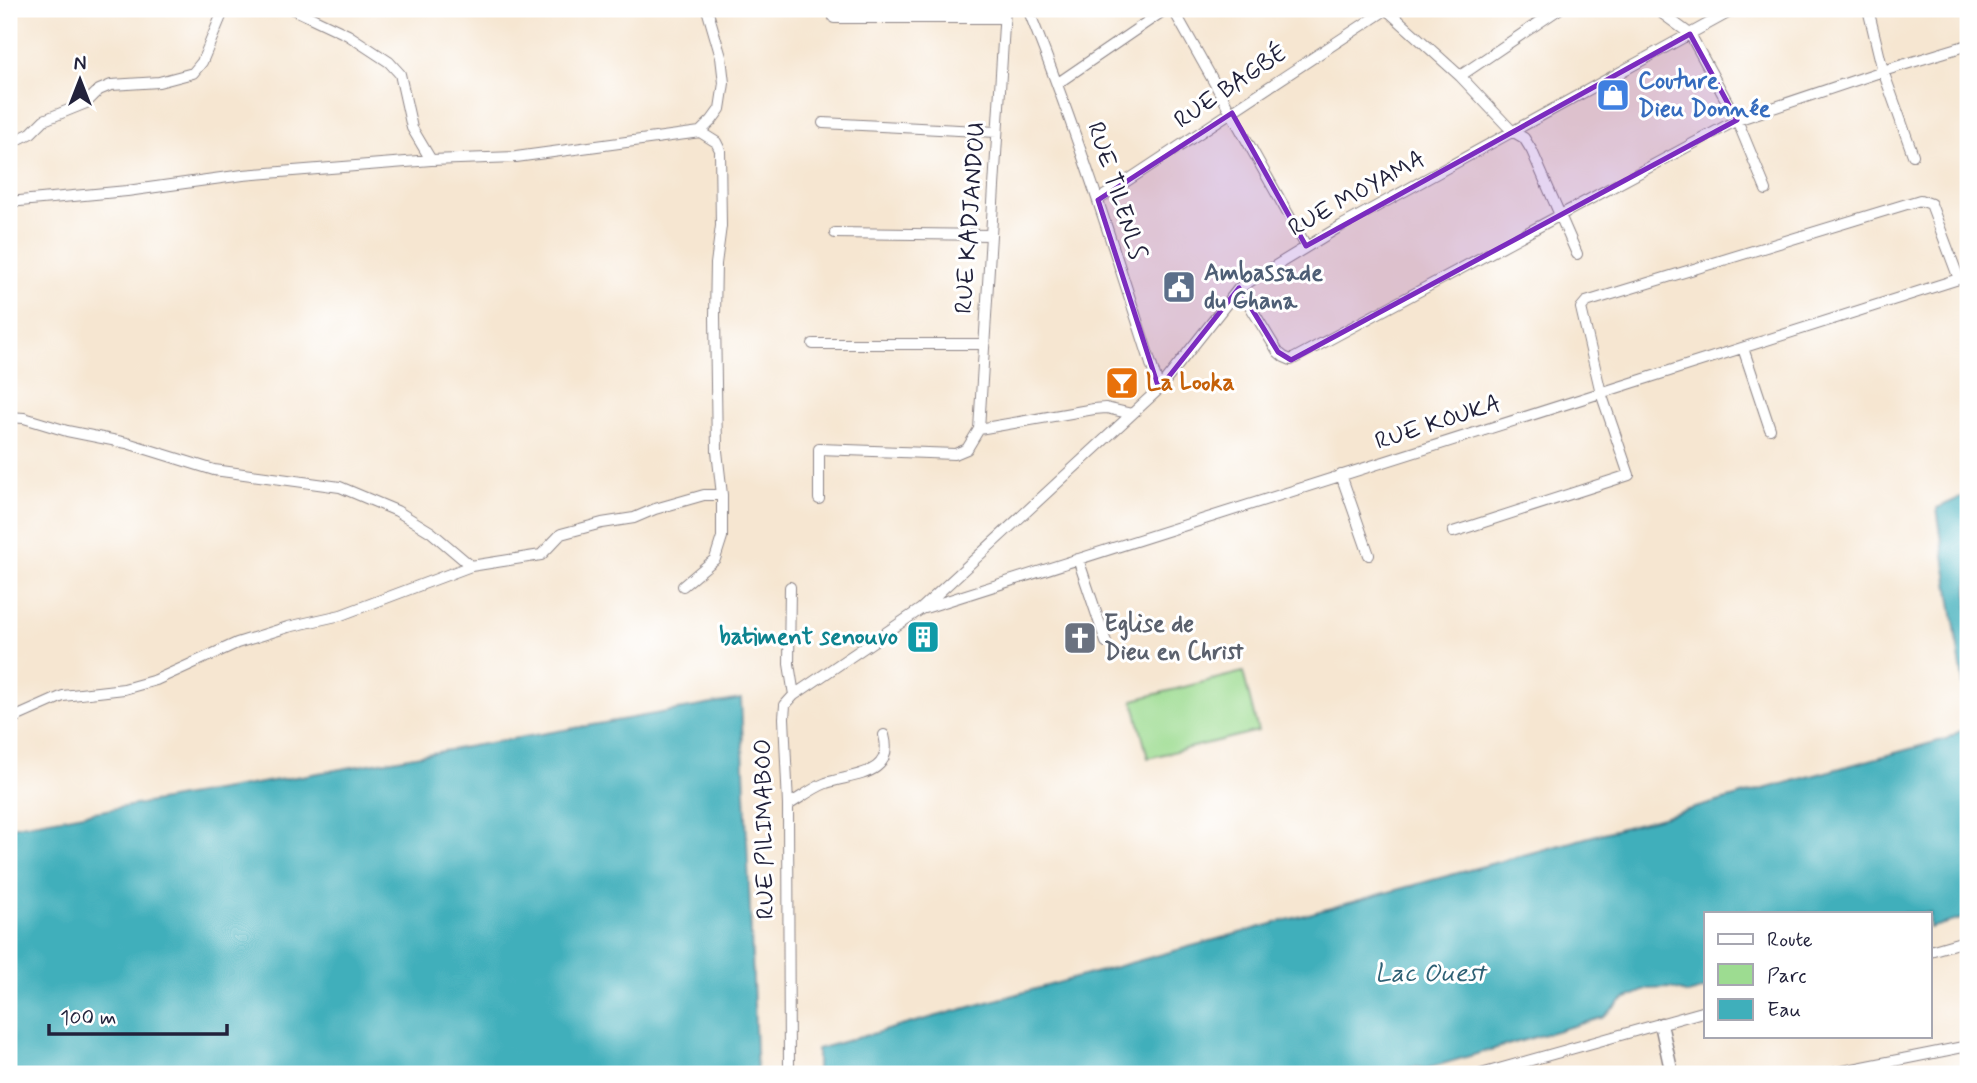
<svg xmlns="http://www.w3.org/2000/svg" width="1977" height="1083" font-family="Mynerve,sans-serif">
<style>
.green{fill:#9ddc91;stroke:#607f66;stroke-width:2}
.water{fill:#3fafbb;stroke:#30687b;stroke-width:2}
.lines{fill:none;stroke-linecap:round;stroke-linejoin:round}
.minor-casing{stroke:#8c8486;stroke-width:12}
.tertiary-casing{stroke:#8c8486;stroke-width:15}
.minor{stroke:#fff;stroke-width:10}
.tertiary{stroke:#fff;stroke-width:12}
.marked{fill:#7b2cbf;fill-opacity:0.2;stroke:#7b2cbf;stroke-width:5;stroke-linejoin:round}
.labels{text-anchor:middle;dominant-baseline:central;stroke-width:6;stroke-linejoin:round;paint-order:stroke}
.shop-label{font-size:24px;font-weight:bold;fill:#366cbe;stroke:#fff;text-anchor:start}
.street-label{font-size:24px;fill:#22223b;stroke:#fff}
.service-label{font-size:24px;font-weight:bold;fill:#4e5e75;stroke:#fff;text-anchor:start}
.food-label{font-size:24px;font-weight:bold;fill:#c56008;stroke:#fff;text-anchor:start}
.worship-label{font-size:24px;font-weight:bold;fill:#5b616d;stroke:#fff;text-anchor:start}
.culture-label{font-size:24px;font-weight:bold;fill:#0d838f;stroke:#fff;text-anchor:end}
.water-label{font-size:26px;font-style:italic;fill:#2f6175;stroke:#fff}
</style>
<rect width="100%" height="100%" fill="#fff"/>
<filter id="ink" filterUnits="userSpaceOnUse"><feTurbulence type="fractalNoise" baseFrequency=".0143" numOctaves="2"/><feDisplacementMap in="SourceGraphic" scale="14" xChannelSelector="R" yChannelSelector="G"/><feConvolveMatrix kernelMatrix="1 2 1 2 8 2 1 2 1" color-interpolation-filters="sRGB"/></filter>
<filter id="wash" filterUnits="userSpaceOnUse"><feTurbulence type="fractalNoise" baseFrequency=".00686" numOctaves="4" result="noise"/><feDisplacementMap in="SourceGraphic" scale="28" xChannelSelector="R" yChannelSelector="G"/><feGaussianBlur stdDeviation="1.57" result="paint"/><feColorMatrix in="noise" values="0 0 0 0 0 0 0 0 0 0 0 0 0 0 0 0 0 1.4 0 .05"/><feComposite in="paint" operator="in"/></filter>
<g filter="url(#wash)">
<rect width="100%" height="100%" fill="#f6e6d1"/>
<!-- green -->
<path class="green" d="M1243,672L1258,731L1148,758L1133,700Z"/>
<!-- water -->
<path class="water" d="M1968,494V917L1930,928V913H1706V989L1688,994L1671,988L1648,989L1622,1000L1604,1017L1425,1069L1417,1067L1407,1068L1403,1074H817V1049L1946,739L1963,729L1967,708L1937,508Z
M741,699L757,1074H9V827Z"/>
</g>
<g filter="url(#ink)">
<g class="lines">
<defs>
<path id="minor" d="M293,9L348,35L389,62L400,74L412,128L431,160
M1028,9C1078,134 1118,261 1159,389
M1173,9L1306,246
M1386,9L1460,76L1512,131L1524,138L1532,151L1577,254
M1656,9L1690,34L1737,120L1766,190
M1868,9L1883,71L1913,155
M834,18H1004
M1460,76L1559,9
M1058,83L1166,9
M823,123L997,132
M9,144L31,133L44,120L86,103L99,90L111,85L159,82L193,73L202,62L224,9
M1098,200L1387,9
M9,202L127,191L243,175L431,160L516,157L700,132
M835,233L991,235
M1239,288L1278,352L1284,357L1291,360L1737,120L1883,71L1968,45
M813,344H984
M1743,348L1770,429
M9,417L24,418L67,431L127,443L214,470L340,487L397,511L431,532L471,566L541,555L561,534L602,523L634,518L655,509L704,495H722
M979,429L1094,409L1106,408L1132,414
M1341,475L1369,555
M819,499V449L955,454L967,449L979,429L1005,9
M1453,532L1629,475L1601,393L1581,308L1586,302L1920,200L1931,204L1959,279
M1078,559L1106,642
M683,586L715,559L722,537V495L717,451L715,316L716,264L721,226L720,150L716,142L700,132L712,120L720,109L724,83L721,57L707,9
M925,608L1968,276
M794,695L921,609L1159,389L1239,288L1341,226L1735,9
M9,720L63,696L124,689L156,680L237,643L288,627L341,615L471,566
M788,805C800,798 813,788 826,783C853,774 895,776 884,735
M1930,951L1968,940
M789,1074L788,805L784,718L785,705L794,695L789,664L790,587
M1481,1074L1706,1011
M1828,1074L1968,1046"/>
<path id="tertiary" d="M1661,1024L1672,1074"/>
</defs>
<!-- minor casing -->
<use href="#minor" class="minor-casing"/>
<!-- tertiary casing -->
<use href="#tertiary" class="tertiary-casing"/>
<!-- minor -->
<use href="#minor" class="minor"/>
<!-- tertiary -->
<use href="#tertiary" class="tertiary"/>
</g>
</g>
<!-- marked area -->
<path class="marked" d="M1690,34L1737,120L1291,360L1278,352L1239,288L1159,389L1098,200L1232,113L1306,246Z"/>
<!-- icons -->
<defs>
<symbol id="shop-square" viewBox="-11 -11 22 22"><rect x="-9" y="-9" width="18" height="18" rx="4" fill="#3f7fe0" stroke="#fff"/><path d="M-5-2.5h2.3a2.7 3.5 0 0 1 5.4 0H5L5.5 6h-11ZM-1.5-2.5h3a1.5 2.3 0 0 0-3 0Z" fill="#fff"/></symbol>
<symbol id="civic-square" viewBox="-11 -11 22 22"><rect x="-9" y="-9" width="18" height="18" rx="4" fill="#5c6f8a" stroke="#fff"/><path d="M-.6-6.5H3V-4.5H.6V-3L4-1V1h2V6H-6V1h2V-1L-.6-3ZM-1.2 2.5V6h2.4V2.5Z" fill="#fff"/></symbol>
<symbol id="bar-square" viewBox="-11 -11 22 22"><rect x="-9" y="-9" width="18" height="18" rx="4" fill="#e8710a" stroke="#fff"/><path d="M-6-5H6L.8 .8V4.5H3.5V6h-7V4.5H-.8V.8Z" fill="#fff"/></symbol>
<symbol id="building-square" viewBox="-11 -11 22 22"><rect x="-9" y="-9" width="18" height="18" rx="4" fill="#0f9aa8" stroke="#fff"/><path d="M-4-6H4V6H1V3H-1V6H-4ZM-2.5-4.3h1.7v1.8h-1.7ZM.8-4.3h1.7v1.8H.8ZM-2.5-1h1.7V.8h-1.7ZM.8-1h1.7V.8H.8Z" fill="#fff"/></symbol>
<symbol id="church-square" viewBox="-11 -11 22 22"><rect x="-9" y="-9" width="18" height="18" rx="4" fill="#6b7280" stroke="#fff"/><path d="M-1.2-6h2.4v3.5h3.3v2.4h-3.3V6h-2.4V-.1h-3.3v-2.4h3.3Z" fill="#fff"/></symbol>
</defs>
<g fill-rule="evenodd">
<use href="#shop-square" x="1594" y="76" width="38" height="38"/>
<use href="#civic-square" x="1160" y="268" width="38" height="38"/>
<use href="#bar-square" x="1103" y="364" width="38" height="38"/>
<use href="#building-square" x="904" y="618" width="38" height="38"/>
<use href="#church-square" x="1061" y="619" width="38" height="38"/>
</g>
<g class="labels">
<!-- shop labels -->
<g class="shop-label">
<text x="1638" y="81">Couture<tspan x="1638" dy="28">Dieu Donnée</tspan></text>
</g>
<!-- street labels -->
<g class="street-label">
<text transform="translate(1231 87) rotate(-34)">RUE BAGBÉ</text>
<text transform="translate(1116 191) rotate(72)">RUE TILENLS</text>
<text transform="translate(1357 194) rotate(-29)">RUE MOYAMA</text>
<text transform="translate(971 218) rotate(-86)">RUE KADJANDOU</text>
<text transform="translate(1438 423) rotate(-18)">RUE KOUKA</text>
<text transform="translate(765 829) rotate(-91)">RUE PILIMABOO</text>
</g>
<!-- service labels -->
<g class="service-label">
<text x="1204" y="273">Ambassade<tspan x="1204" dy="28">du Ghana</tspan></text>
</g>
<!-- food labels -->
<g class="food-label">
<text x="1146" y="383">La Looka</text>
</g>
<!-- worship labels -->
<g class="worship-label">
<text x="1104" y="624">Eglise de<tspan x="1104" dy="28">Dieu en Christ</tspan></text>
</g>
<!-- culture labels -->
<g class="culture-label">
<text x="898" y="637">batiment senouvo</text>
</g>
<!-- water labels -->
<g class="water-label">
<text x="1430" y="974">Lac Ouest</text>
</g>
</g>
<!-- margin -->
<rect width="1977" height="1083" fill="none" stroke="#fff" stroke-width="35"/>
<!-- legend -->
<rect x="1704" y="912" width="228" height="126" fill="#ffffff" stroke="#a7a7b1" stroke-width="2"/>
<rect x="1718" y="934" width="35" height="10" fill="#ffffff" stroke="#a7a7b1" stroke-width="2"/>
<text x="1767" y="946" font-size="21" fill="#22223b">Route</text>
<rect x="1718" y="964" width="35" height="21" fill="#9ddc91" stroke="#a7a7b1" stroke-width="2"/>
<text x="1767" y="982" font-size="21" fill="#22223b">Parc</text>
<rect x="1718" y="999" width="35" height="21" fill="#3fafbb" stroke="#a7a7b1" stroke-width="2"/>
<text x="1767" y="1016" font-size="21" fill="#22223b">Eau</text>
<!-- north arrow -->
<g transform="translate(80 80)" stroke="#ffffff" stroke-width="5" paint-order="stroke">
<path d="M0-5L12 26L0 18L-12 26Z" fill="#22223b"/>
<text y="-10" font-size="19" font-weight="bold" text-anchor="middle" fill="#22223b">N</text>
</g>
<!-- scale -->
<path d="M49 1024v10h178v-10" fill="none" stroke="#22223b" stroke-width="3.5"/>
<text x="60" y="1024" font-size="21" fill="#22223b" stroke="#ffffff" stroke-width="5" paint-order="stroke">100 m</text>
</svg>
